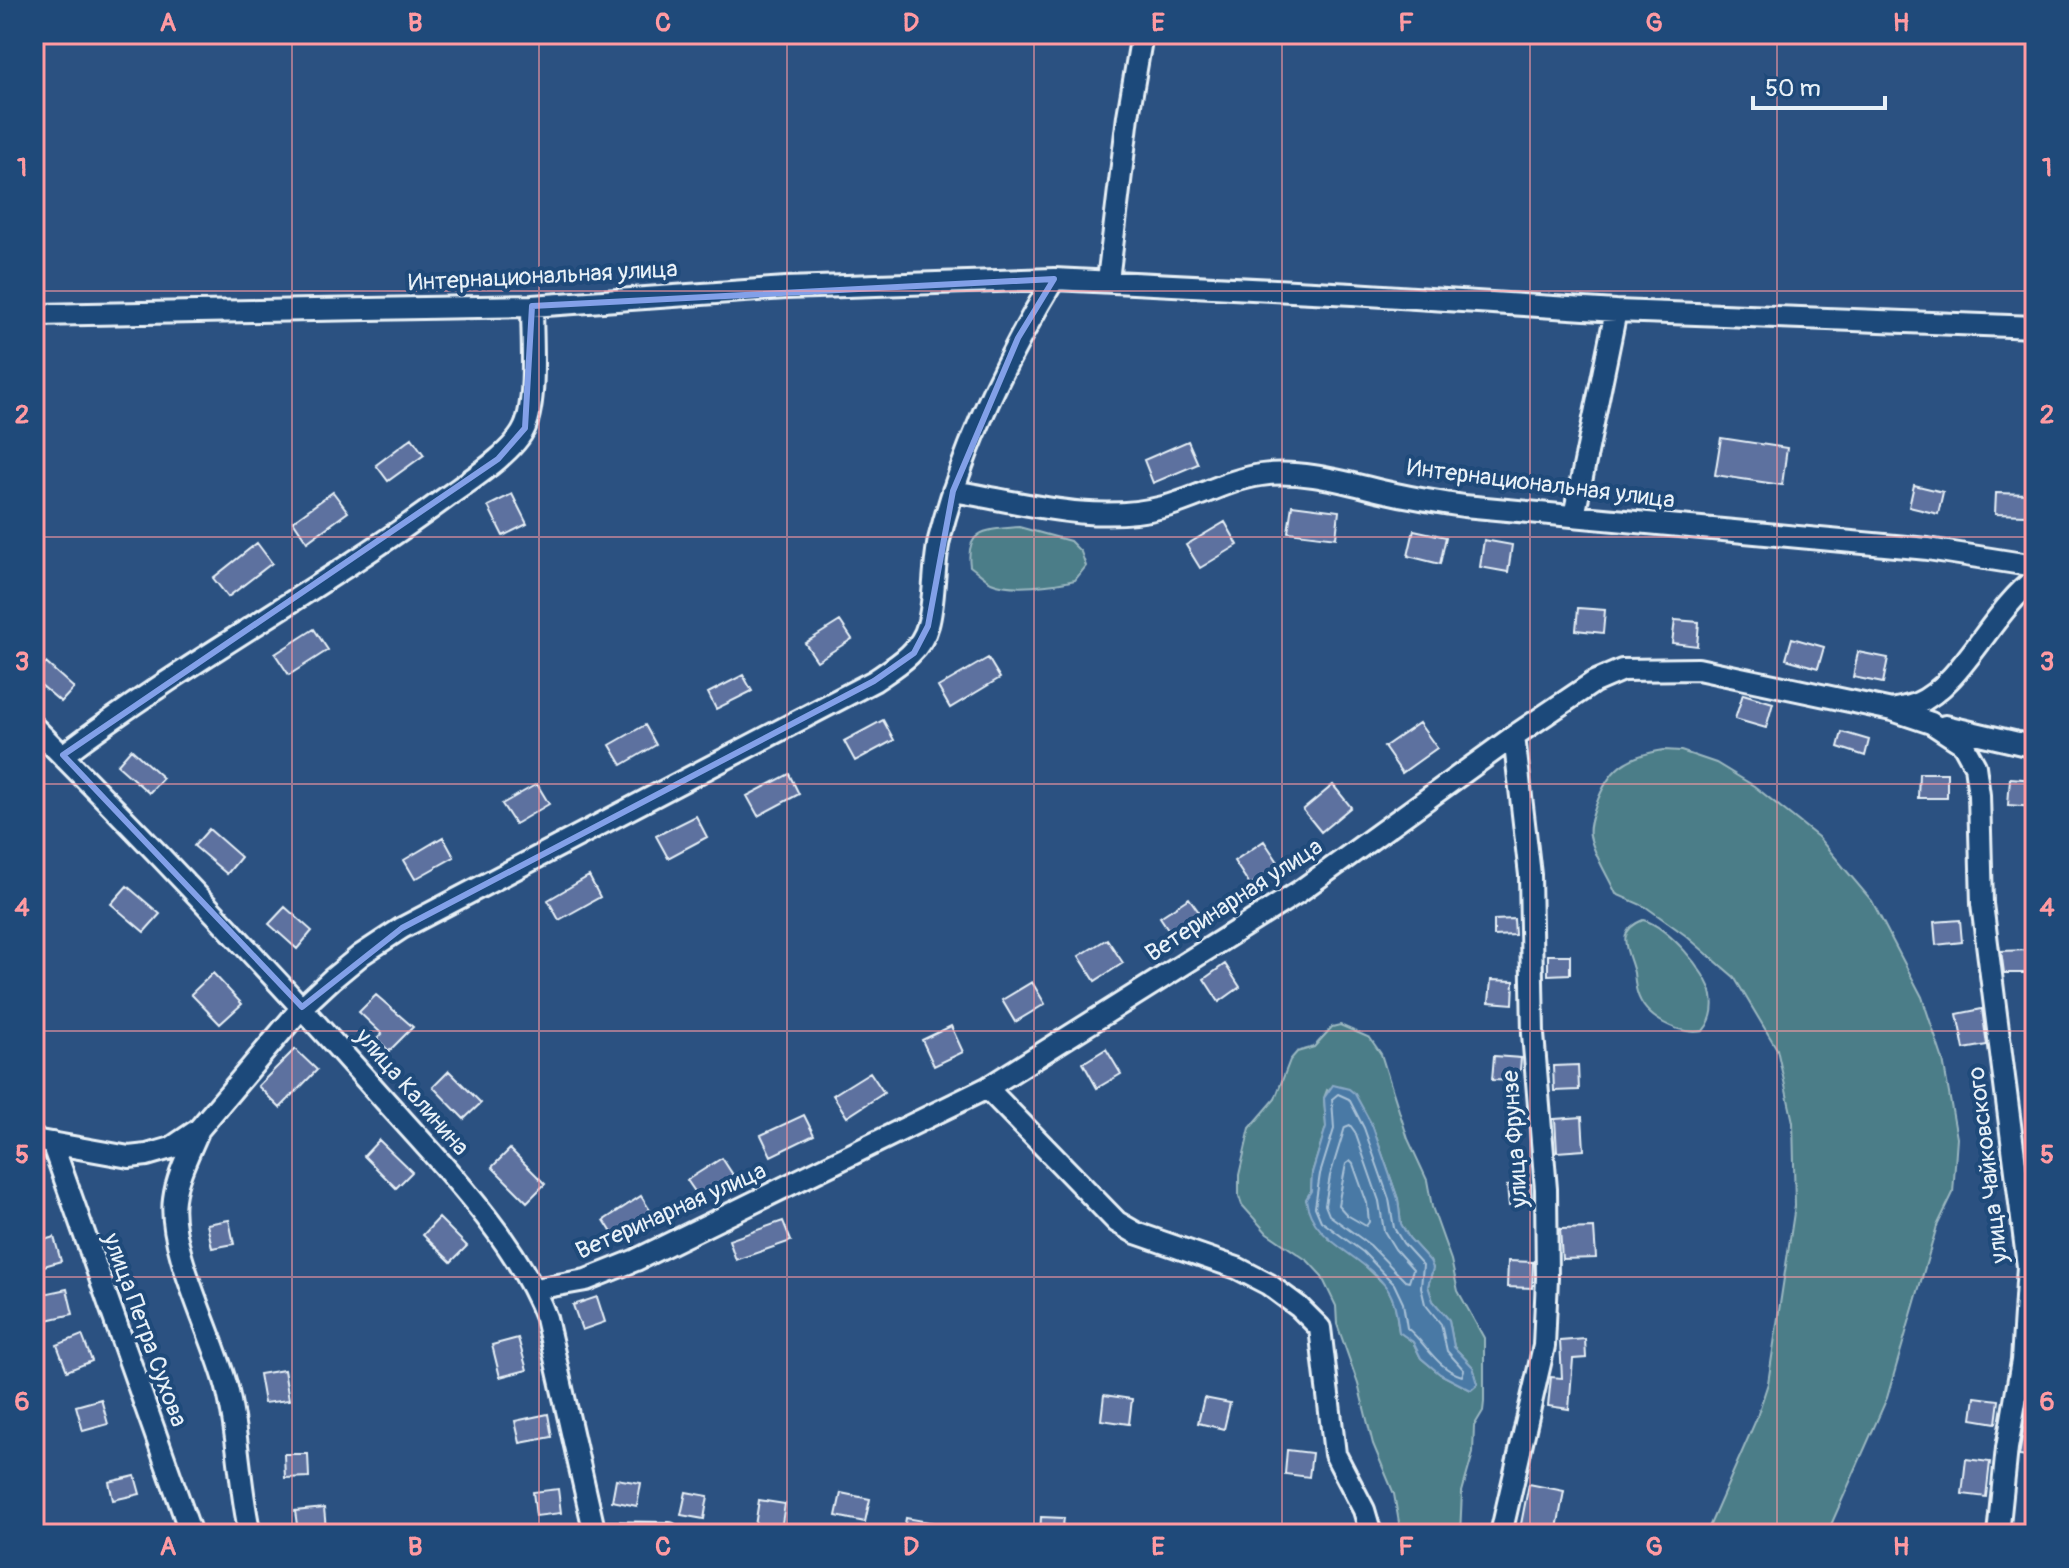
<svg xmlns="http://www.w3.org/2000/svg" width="2069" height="1568" font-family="Pangolin,sans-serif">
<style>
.green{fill:#4c7d88;stroke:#9ab7c0;stroke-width:2;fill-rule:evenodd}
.water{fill:#4979a5;stroke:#89a9c6;stroke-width:2}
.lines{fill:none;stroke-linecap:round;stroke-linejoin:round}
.shore{stroke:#a8c1d7;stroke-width:2}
.building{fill:#5d719f;stroke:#e8f1f8;stroke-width:2}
.minor-casing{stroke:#e8f1f8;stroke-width:26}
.minor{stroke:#1f4a7a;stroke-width:20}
.marked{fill:none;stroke:#82a0e8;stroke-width:6;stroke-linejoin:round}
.grid{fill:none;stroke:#ff9aa2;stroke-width:2;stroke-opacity:0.55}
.labels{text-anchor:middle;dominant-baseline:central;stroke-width:8;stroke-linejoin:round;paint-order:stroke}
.street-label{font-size:24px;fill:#e8f1f8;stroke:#1f4a7a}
.neatline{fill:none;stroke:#ff9aa2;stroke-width:3}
.grid-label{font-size:26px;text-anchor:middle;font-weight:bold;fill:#ff9aa2}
</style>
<rect width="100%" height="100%" fill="#2b5181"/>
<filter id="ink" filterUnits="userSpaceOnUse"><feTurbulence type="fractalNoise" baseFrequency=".0125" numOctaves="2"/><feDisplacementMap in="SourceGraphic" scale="16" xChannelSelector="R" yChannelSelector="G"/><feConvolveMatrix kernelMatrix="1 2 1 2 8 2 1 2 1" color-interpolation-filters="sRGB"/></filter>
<g filter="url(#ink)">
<!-- green -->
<path class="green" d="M1019,527L1070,541L1081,552L1086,566L1075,580C1055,585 1011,591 991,582C984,578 977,571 970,566C965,528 988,530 1019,527Z
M1664,750L1681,751L1716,763L1754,786L1818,837L1872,901L1922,997L1943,1060L1957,1138L1953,1193L1937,1226L1887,1398L1827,1534H1706L1756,1420L1768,1383L1795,1206L1793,1122L1777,1049L1734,977L1685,935L1646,907L1616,894C1608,876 1594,855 1590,836C1588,826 1593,815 1596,805C1609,768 1626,756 1664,750Z
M1643,920C1666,925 1708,972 1712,996C1714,1009 1711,1022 1703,1031C1678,1035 1644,1018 1637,992C1635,986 1635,980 1634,973C1629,951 1613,932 1643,920Z
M1340,1025L1370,1038L1381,1054L1408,1139L1427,1180L1432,1207L1451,1260L1458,1291L1484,1338V1402L1483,1411L1474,1426L1473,1453L1462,1492L1460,1534H1401L1394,1494L1373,1444L1358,1384L1337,1324L1336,1306L1321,1275L1308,1261L1267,1233L1242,1205L1239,1196V1175L1250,1128L1275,1099L1290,1060L1297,1052L1314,1047L1332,1027ZM1327,1090L1372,1125L1398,1199L1401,1224L1409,1238L1430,1261L1433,1268L1428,1286L1433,1301L1449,1320L1454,1347L1473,1367L1478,1384L1471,1390L1440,1374L1421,1358L1413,1342L1399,1332L1395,1305L1388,1288L1357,1258L1328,1238L1306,1200L1311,1191L1312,1173L1326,1127L1324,1098Z"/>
<!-- water -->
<path class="water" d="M1333,1085L1349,1089L1355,1094L1372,1125L1398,1199L1401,1224L1409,1238L1430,1261L1433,1268L1428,1286L1433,1301L1449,1320L1454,1347L1473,1367L1478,1384L1471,1390L1440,1374L1421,1358L1413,1342L1399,1332C1397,1318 1396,1302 1388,1290C1366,1255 1311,1243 1306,1199L1311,1191L1312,1173L1326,1127L1324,1098Z"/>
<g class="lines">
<!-- shore -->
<path class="shore" d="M1338,1094L1349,1099L1364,1128L1389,1199L1394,1228L1403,1243L1423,1265L1421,1287L1425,1304L1441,1324L1447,1351L1464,1370L1462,1376C1437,1369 1426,1343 1407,1328L1403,1303L1394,1284L1363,1252L1321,1221L1315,1207L1320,1174L1334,1129L1332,1099Z
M1350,1125L1355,1132L1379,1201L1384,1231L1395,1249L1413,1269L1409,1282L1405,1281L1370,1245L1329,1215L1325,1205L1330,1176L1345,1127Z
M1350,1161L1353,1164L1367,1203L1369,1222L1366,1226L1347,1215L1338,1205L1346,1164Z"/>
</g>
<!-- building -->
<path class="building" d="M412,438L424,455L388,481L376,465Z
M1721,438L1787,448L1782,485L1715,475Z
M1188,441L1198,464L1153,483L1144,460Z
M1914,485L1943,492L1938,514L1909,507Z
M333,492L348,512L307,542L293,521Z
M1996,493L2028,494L2027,515L1995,514Z
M512,494L527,524L503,536L488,506Z
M1292,505L1339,511L1336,538L1288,532Z
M1225,522L1238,545L1200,568L1186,545Z
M1414,530L1446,537L1440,564L1408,556Z
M1484,540L1512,545L1508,572L1480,567Z
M257,543L272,563L228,597L213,578Z
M1578,608L1605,610L1603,633L1576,630Z
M1675,620L1699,622L1697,646L1672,643Z
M840,621L852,639L817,661L805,643Z
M314,629L328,650L289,675L275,654Z
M1792,638L1824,647L1818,668L1786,659Z
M1858,652L1888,658L1883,683L1853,677Z
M988,658L1000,678L950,708L938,687Z
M46,663L74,688L61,702L34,679Z
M743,675L752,691L716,709L708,693Z
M1743,694L1773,703L1766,728L1735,719Z
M883,720L894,740L855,761L844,741Z
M1419,723L1437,748L1402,773L1384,747Z
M645,725L656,745L622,765L610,745Z
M1842,732L1869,740L1865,756L1838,747Z
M131,749L163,778L149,793L117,765Z
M1919,773H1947V798H1918Z
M789,774L799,794L758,816L747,796Z
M2010,778L2035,780V807L2008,805Z
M537,784L549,804L515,824L502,804Z
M1333,785L1351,807L1321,832L1303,810Z
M696,816L707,837L668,858L656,836Z
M209,829L241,857L227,874L194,846Z
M443,837L454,857L415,879L404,860Z
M1264,841L1280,865L1250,885L1234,861Z
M589,876L600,897L559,920L548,900Z
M127,886L160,914L144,932L111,904Z
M1189,898L1206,922L1176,941L1160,917Z
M285,907L312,931L297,949L269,924Z
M1514,919L1515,935L1494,936V920Z
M1960,920L1962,942L1936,945L1934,922Z
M1107,939L1123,963L1095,981L1079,956Z
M2029,950L2030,973H2004L2001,951Z
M1548,955H1570V974L1548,975Z
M1225,964L1240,987L1219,1002L1204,979Z
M213,973L242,1004L220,1024L191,994Z
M1491,980L1514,981L1513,1004L1489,1002Z
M1032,982L1045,1004L1015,1022L1002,1000Z
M376,995L413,1027L389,1051L377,1039L382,1034L359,1012Z
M1982,1009L1987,1045L1964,1049L1957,1014Z
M951,1026L963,1052L934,1066L922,1040Z
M295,1049L317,1070L280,1108L258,1086Z
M1106,1049L1121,1074L1097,1088L1083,1063Z
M1494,1056L1521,1058L1519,1081L1492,1080Z
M1578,1065L1579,1090L1554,1091L1553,1066Z
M449,1071L481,1103L464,1119L433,1087Z
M870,1072L884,1093L847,1117L833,1095Z
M804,1115L814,1135L771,1156L761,1135Z
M1582,1117L1584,1150L1557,1152L1555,1119Z
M379,1140L412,1172L396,1188L364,1156Z
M510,1149L545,1184L527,1202L492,1167Z
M722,1158L733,1175L698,1196L687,1180Z
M1531,1184L1532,1204L1509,1206L1507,1186Z
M641,1196L653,1215L616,1239L604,1220Z
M439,1218L467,1246L451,1262L423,1235Z
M229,1220L234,1244L212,1248L207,1224Z
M783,1221L791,1241L736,1260L729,1240Z
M1594,1228L1596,1258L1562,1259L1560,1229Z
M54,1237L61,1261L34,1269V1243Z
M1508,1261L1533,1262L1532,1288L1507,1287Z
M67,1289L73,1314L34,1323V1296Z
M597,1297L605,1322L582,1330L573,1305Z
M82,1335L92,1361L67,1371L57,1345Z
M518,1338L527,1370L500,1377L492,1345Z
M1585,1339L1586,1358L1573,1359L1569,1409L1548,1406L1551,1377L1562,1378L1560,1341Z
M284,1370L289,1400L264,1403L259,1374Z
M1104,1395L1132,1399L1129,1424L1101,1420Z
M1975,1397L1999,1400L1996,1423L1972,1419Z
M1204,1398L1230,1403L1224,1429L1198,1423Z
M101,1399L108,1424L83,1431L76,1406Z
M2028,1404L2035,1405V1458L2019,1456Z
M548,1414L552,1437L520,1443L515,1421Z
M1287,1450L1312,1453L1309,1477L1285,1474Z
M284,1454H308L309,1477L285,1478Z
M1966,1459L1990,1462L1986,1497L1962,1494Z
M135,1476L140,1494L113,1500L109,1482Z
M616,1479L641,1483L637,1506L612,1501Z
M1529,1484L1564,1491L1556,1534H1519Z
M558,1489L561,1513L536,1516L533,1492Z
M686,1492L708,1496L704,1519L681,1515Z
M841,1493L870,1499L865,1522L836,1516Z
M759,1500L785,1504L781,1530L755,1526Z
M324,1508L326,1529L298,1532L295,1511Z
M1041,1517L1064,1518L1062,1534H1040Z
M906,1518L957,1527L956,1534H903Z"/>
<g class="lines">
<defs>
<path id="minor" d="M1108,280L1128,116L1142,34
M34,315L532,306L786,288L1054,279L1353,294L1616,311L2035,327
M953,491C1021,502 1094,525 1163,507C1196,499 1226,480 1261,475C1302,469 1347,483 1386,492C1412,498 1438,502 1464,506L1928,549L2035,566
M1574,516L1616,311
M1892,710C1899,708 1908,707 1916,704C1962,685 1992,611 2035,579
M1945,726L2035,747
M34,727C153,846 268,969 380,1095C437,1159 516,1238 546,1318L595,1534
M63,755C185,662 321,590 444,499C467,482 514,453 525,427C537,398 532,338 532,306
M987,1088L1117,1222L1136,1233L1237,1268L1268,1284L1299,1307L1320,1328L1335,1454L1364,1510L1371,1534
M199,1129C190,1151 177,1175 174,1199C167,1248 214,1336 227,1388C239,1435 239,1486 250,1534
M34,1140L129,1157L147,1155L171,1148L199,1129L302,1007L332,979L361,955L402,928L874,681C896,666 921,652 928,625C935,601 933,567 939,540C962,448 1005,360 1054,279
M52,1143L191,1534
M535,1289L586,1280L636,1260L987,1088L1300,891L1514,736L1594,682L1622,670L1698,669L1892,710L1931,723L1963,744L1975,766L1979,795L1982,904L2028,1266L2022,1361L2007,1448L1998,1534
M595,1533L669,1534
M1501,1534L1544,1346L1547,1278L1546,1189L1533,1034L1530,875L1514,736"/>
</defs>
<!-- minor casing -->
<use href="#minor" class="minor-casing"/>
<!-- minor -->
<use href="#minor" class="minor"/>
</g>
</g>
<!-- marked area -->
<path class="marked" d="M1054,279L1018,338L953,491L928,626L914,653L874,681L402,928L302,1007L63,755L498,459L525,428L532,306Z"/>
<!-- grid -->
<path class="grid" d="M292,34V1534M539,34V1534M787,34V1534M1034,34V1534M1282,34V1534M1530,34V1534M1777,34V1534M34,291H2035M34,537H2035M34,784H2035M34,1031H2035M34,1277H2035"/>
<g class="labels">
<!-- street labels -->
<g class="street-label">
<text transform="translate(543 276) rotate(-3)">Интернациональная улица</text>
<text transform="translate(1541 484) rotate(7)">Интернациональная улица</text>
<text transform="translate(1234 900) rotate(-33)">Ветеринарная улица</text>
<text transform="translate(412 1092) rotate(49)">улица Калинина</text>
<text transform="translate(1515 1139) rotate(-94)">улица Фрунзе</text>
<text transform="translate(1988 1165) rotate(-97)">улица Чайковского</text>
<text transform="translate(671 1211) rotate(-24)">Ветеринарная улица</text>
<text transform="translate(145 1330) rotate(70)">улица Петра Сухова</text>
</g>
</g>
<!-- margin -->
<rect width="2069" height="1568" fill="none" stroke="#1f4a7a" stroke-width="88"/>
<!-- scale -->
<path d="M1753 96v12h132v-12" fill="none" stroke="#e8f1f8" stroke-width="4"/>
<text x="1765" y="96" font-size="24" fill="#e8f1f8" stroke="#1f4a7a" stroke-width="6" paint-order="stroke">50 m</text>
<rect x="44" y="44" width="1981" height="1480" class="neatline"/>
<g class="grid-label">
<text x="168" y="31">A</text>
<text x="415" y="31">B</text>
<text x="663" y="31">C</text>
<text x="911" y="31">D</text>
<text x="1158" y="31">E</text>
<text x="1406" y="31">F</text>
<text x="1654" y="31">G</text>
<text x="1901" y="31">H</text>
<text x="22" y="176">1</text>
<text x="2047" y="176">1</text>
<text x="22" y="423">2</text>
<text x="2047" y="423">2</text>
<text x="22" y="670">3</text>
<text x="2047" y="670">3</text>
<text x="22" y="916">4</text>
<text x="2047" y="916">4</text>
<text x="22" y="1163">5</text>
<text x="2047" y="1163">5</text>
<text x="22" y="1410">6</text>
<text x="2047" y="1410">6</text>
<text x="168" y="1555">A</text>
<text x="415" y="1555">B</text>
<text x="663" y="1555">C</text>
<text x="911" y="1555">D</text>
<text x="1158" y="1555">E</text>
<text x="1406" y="1555">F</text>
<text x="1654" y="1555">G</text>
<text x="1901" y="1555">H</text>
</g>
</svg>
